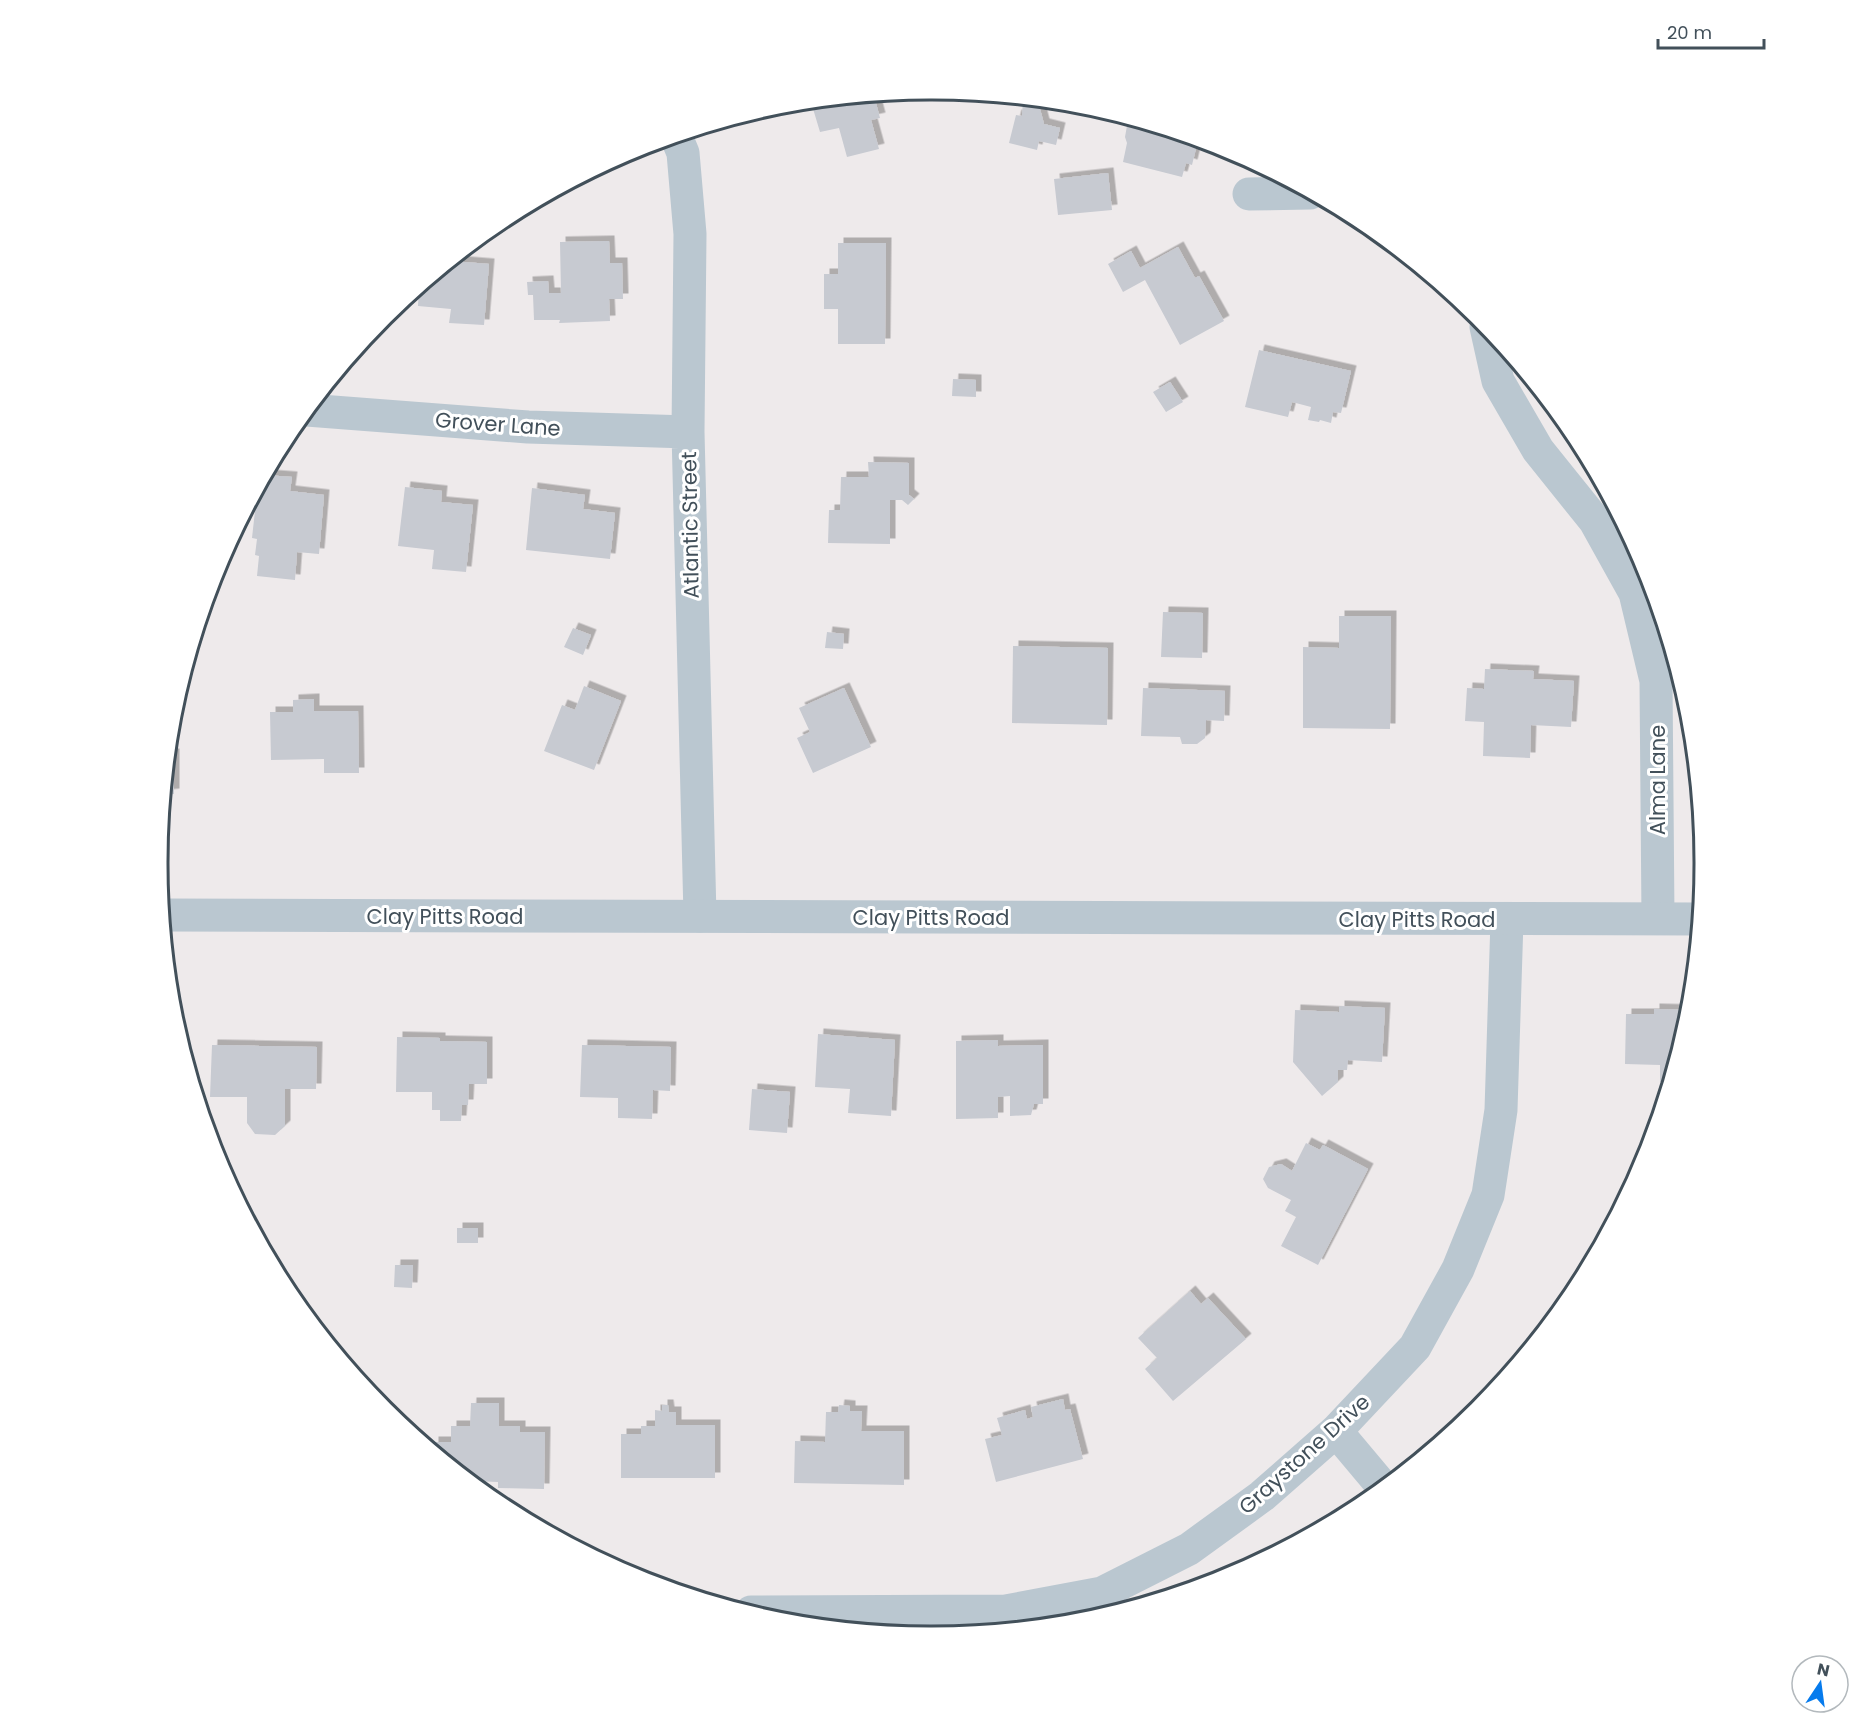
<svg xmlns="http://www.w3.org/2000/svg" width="1862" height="1726" font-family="Poppins,sans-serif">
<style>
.building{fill:#c7cad1;filter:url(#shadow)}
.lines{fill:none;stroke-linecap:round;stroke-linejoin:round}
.minor{stroke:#bac7d0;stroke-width:33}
.tertiary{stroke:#bac7d0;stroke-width:33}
.labels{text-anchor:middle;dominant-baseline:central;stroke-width:6;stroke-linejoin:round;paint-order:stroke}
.street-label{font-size:21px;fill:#42505a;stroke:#fff}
.rim{fill:none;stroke:#42505a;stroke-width:3}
</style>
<defs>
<filter id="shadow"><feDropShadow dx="5.5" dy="-5.5" stdDeviation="0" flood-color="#0004"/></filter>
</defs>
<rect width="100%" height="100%" fill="#eeeaeb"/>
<!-- building -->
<path class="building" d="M874,96L880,118L871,120L879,149L847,157L839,128L820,132L811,102Z
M1023,99L1042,101L1040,109L1044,124L1060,128L1056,145L1039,141L1037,150L1009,143L1016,115L1022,116Z
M1110,113L1198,140L1192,165L1186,163L1182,177L1123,162L1127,143L1125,137L1128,120L1109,118Z
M1108,173L1112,210L1058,215L1054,179Z
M609,241L610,263H622L623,299H609L610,321L559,323L560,320H534L533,295H528L527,282L548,281L549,293H561L560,242Z
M838,243H886L885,344H838V309H824V274H838Z
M1178,247L1195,278L1199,276L1224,321L1180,345L1145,280L1123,292L1108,264L1131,251L1140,268Z
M452,261L489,264L484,325L449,323L451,309L418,306L419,288Z
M1259,350L1351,371L1341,413L1333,412L1331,423L1320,420L1319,422L1308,420L1311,407L1292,402L1288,417L1245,407Z
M953,379L976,380V397L952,396Z
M1170,382L1183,402L1166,412L1153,392Z
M868,462L909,463V495L914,499L908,505L902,500H890V544L828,543L829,510H840L841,477H869Z
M266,475L292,477L290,491L324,495L319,554L297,552L295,580L257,576L259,556L255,555L257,539L252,538L257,493Z
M405,487L442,491L441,502L473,505L466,572L432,569L434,550L398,546Z
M532,488L585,495L583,509L615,513L610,559L526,550Z
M1163,612L1203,613L1202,658L1161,657Z
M1339,616H1391L1390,729L1303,728V647L1339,648Z
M573,628L591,635L583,655L564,647Z
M827,632L844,634L843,649L825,648Z
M1013,646L1108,648L1107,725L1012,723Z
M1485,669L1534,671L1533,679L1574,681L1571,727L1531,725L1530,758L1483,756L1484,722L1465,721L1467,688L1484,689Z
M584,686L621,701L594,770L544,751L562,705L575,710Z
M844,688L871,747L813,773L797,738L810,732L799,708Z
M1143,688L1225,691L1224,721L1206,720L1205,738L1197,744H1182L1180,737L1141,736Z
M314,699V711H358L359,773H324V759L271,760L270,712H293V700Z
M169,754H174V794L165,795Z
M1339,1006L1385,1008L1382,1062L1348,1060L1347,1070H1338V1082L1322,1096L1293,1062L1295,1010L1339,1012Z
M1654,1009L1690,1010L1668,1082H1660V1065L1625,1064L1626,1014H1654Z
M818,1034L895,1040L891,1116L848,1113L850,1089L815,1087Z
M397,1037L440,1038V1041L487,1042V1084H469L468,1105H462L461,1121H440V1110H432V1092H396Z
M998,1040V1046L1043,1045V1104H1034L1031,1115L1010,1116V1096L998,1097V1118L956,1119V1041Z
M212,1045L317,1047L316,1089H285V1126L275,1135L255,1134L247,1123V1097H210Z
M582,1045L671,1047L670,1091L653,1090L652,1119L618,1118V1098L580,1097Z
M752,1089L790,1092L787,1133L749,1130Z
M1306,1143L1320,1150L1323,1145L1368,1169L1318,1265L1281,1246L1296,1217L1285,1211L1291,1200L1268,1188L1263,1179L1269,1167L1281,1164L1292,1171Z
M457,1228H478V1243H457Z
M395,1265H413L412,1288L394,1287Z
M1190,1291L1201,1304L1208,1298L1246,1339L1173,1401L1145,1369L1157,1358L1138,1338Z
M1063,1399L1065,1410L1070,1409L1083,1459L996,1482L985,1439L1002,1435L997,1418L1025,1410L1027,1419L1033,1417L1031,1407Z
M471,1403H499V1426H520V1432H545L544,1489L498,1488V1482L472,1481L433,1449V1442H451V1426H470Z
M662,1405H668L669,1412H676V1425H715V1478H621V1434H641V1426H655V1410L662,1411Z
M839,1405L850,1406V1411H862L861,1431H904V1485L794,1483L795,1441L825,1442L826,1412H838Z"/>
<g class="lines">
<!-- minor -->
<path class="minor" d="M676,136L683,153L690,234L688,432L700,916
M1249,194L1310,193
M1486,327L1498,381L1538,450L1595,521L1635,593L1656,681L1658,918
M307,410L528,427L688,432
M1336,1431L1383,1487
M751,1612L1006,1611L1102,1593L1189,1549L1262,1496L1336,1431L1415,1347L1458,1269L1488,1195L1501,1110L1507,920"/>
<!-- tertiary -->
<path class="tertiary" d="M163,915L1699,919"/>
</g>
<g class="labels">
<!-- street labels -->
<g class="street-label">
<text transform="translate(498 424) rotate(4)">Grover Lane</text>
<text transform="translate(690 525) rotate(-91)">Atlantic Street</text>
<text transform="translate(1657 780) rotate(-90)">Alma Lane</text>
<text x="445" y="916">Clay Pitts Road</text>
<text x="931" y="917">Clay Pitts Road</text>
<text x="1417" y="919">Clay Pitts Road</text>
<text transform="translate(1304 1454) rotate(-42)">Graystone Drive</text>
</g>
</g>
<!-- crop -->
<path d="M0 0H1862V1726H0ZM930 100H932A762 762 0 0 1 1694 862V864A762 762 0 0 1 932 1626H930A762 762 0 0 1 168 864V862A762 762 0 0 1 930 100Z" fill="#fff" fill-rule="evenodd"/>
<path class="rim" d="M930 100H932A762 762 0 0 1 1694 862V864A762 762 0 0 1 932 1626H930A762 762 0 0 1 168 864V862A762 762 0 0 1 930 100Z"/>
<!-- north arrow -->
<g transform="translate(1820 1684) rotate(13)"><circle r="28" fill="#ffffff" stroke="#b3b9bd" stroke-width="1.5"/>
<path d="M0-4.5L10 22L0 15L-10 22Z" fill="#067bed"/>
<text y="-9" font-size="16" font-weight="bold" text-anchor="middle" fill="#42505a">N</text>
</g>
<!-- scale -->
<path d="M1658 39v9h106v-9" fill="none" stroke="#42505a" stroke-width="3"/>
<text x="1667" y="39" font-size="18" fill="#42505a" stroke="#ffffff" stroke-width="4.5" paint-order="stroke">20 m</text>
</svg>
